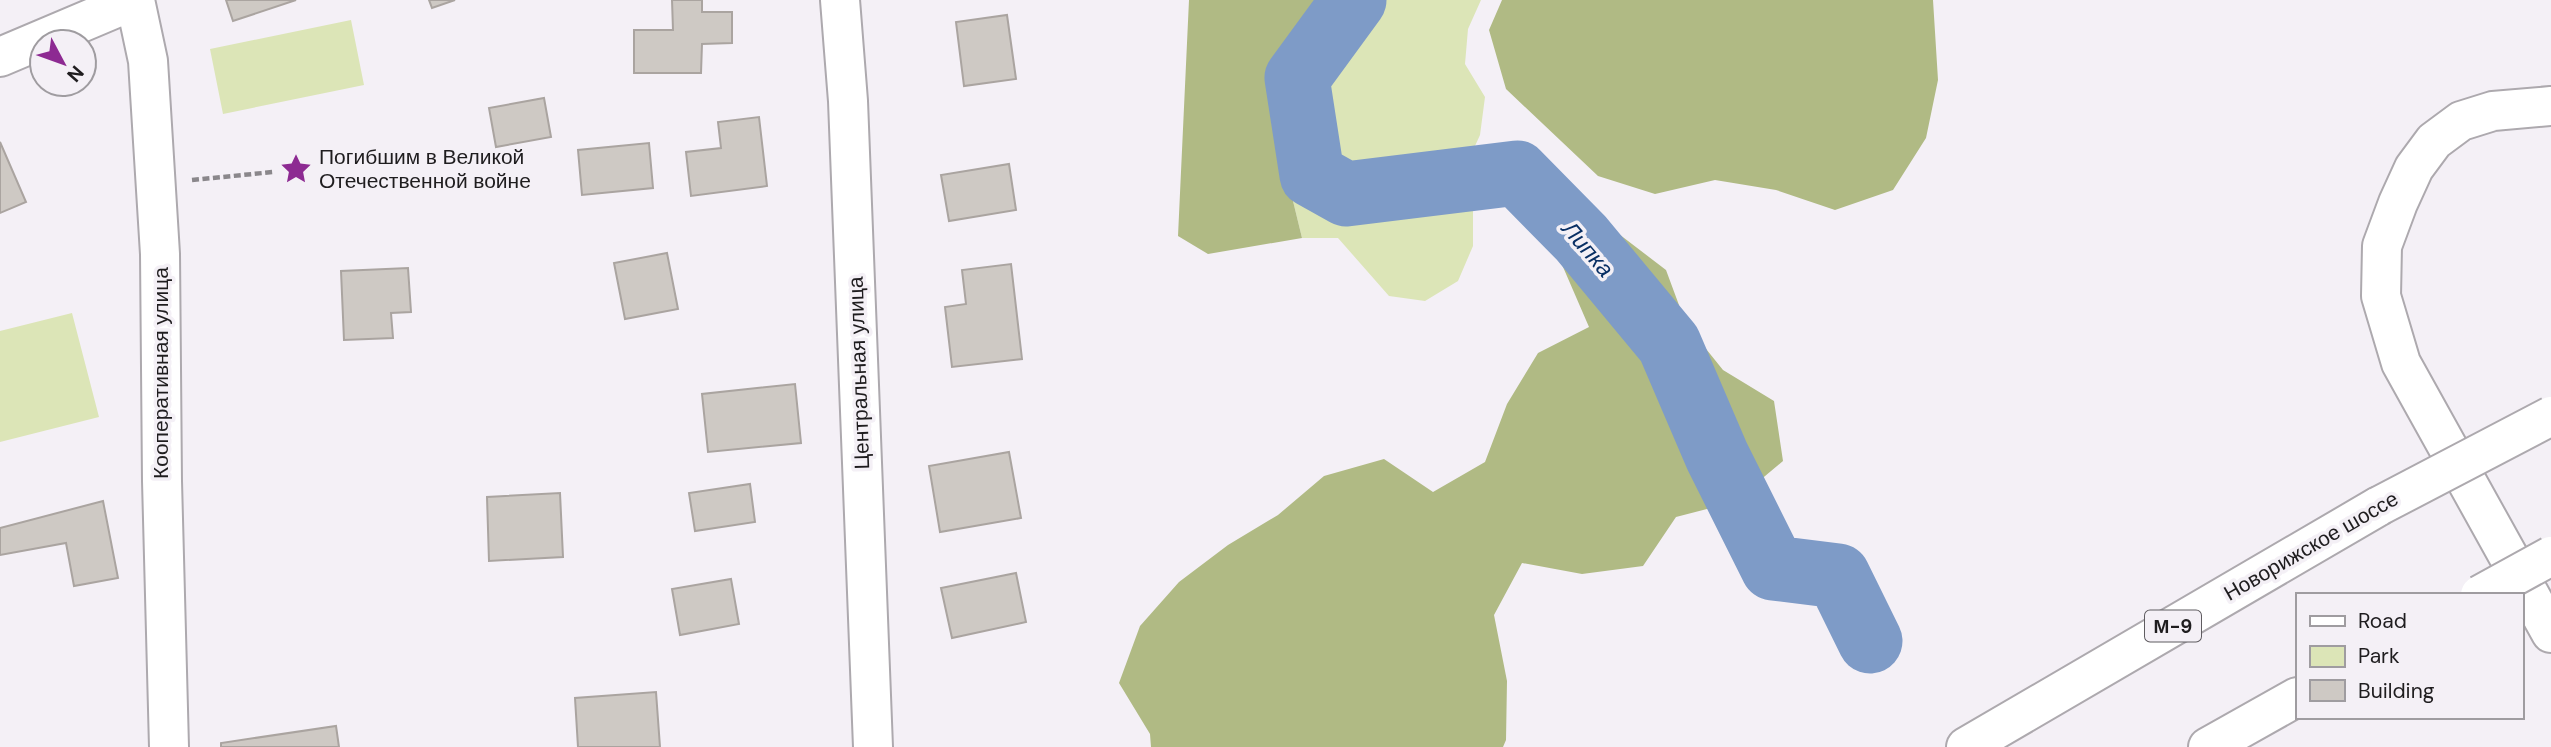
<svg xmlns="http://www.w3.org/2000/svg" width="2551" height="747" font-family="'DM Sans',sans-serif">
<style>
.green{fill:#dce5b7}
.forest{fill:#b0ba84}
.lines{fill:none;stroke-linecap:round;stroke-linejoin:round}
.river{stroke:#7e9bc7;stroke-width:65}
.building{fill:#cec9c4;stroke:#aaa4a0;stroke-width:2}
.minor-casing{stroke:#ada9ae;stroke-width:42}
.highway-casing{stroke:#ada9ae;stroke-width:42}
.path{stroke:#8a878b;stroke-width:4.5;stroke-dasharray:7 3.5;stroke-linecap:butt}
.minor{stroke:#fff;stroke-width:38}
.highway{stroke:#fff;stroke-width:38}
.highway-bridge-casing{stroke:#ada9ae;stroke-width:42;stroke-linecap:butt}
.highway-bridge{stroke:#fff;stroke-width:38}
.labels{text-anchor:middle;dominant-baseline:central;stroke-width:7;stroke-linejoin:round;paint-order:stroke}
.shield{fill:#f4f0f6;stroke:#5f5c60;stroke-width:2}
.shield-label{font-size:19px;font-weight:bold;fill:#1f1d1f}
.poi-label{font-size:21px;fill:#1f1d1f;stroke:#f4f0f6;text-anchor:start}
.street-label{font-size:21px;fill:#1f1d1f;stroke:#f4f0f6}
.water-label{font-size:23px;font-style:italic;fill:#092f64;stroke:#f4f0f6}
</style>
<rect width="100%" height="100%" fill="#f4f0f6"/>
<!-- green -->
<path class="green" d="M1354,0H1481L1468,29L1465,64L1485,97L1480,135L1464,170L1473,210V246L1458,281L1425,301L1389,296L1338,238H1302L1293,201L1312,175L1297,78Z
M351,20L364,85L223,114L210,49Z
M72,313L99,417L0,442V331Z"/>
<!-- forest -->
<path class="forest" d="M1189,0H1354L1297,79L1312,175L1293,201L1302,238L1208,254L1178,236Z
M1502,0H1933L1938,80L1926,138L1893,190L1835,210L1776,190L1715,180L1655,194L1598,176L1506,89L1489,30Z
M1594,215L1666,270L1686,324L1723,370L1774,401L1783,461L1734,502L1676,517L1643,566L1582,574L1522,563L1494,615L1507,681L1506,740L1503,747H1151L1150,734L1119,683L1140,626L1179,582L1228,545L1278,515L1324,476L1384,459L1433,492L1485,462L1507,404L1538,353L1589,327L1560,260Z"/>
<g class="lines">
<!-- river -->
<path class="river" d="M1354,0L1297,78L1312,175L1346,194L1517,173L1581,238L1669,344L1717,456L1773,568L1838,576L1870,641"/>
</g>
<!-- building -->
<path class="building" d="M226,0H296L233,21Z
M429,0H455L432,8Z
M672,0H702V12H732V43L702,44L701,73H634V30H673Z
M1007,15L1016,79L964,86L956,22Z
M544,98L551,137L496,147L489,108Z
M759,117L767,186L691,196L686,152L721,148L718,122Z
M0,142L26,202L0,213Z
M649,143L653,188L582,195L578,150Z
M1009,164L1016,210L949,221L941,175Z
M667,253L678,309L625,319L614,263Z
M1011,264L1022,359L952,367L945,307L966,304L962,270Z
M408,268L411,312L391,313L393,338L344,340L341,271Z
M795,384L801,443L708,452L702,394Z
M1009,452L1021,518L940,532L929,466Z
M750,484L755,522L695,531L689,493Z
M560,493L563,557L489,561L487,497Z
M103,501L118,578L74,586L66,543L0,555V528Z
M1016,573L1026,622L952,638L941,588Z
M731,579L739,624L680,635L672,589Z
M656,692L660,747H578L575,698Z
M336,726L339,747H221V743Z"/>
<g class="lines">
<defs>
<path id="minor" d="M135,0L148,61L160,254L162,481L169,747
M840,0L848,101L873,747
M0,57L135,0
M2551,106L2493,111L2461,121L2434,141L2414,168L2398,203L2382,246L2381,296L2401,363L2551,633"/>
<path id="highway" d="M1966,747L2379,506
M2208,747L2297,697"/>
</defs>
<!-- minor casing -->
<use href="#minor" class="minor-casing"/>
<!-- highway casing -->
<use href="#highway" class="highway-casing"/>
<!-- path -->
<path class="path" d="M192,180L273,172"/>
<!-- minor -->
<use href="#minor" class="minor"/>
<!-- highway -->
<use href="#highway" class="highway"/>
<defs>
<path id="highway-bridge" d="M2379,506L2551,416
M2480,595L2551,556"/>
</defs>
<!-- highway-bridge casing -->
<use href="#highway-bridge" class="highway-bridge-casing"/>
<!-- highway-bridge -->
<use href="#highway-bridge" class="highway-bridge"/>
</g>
<!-- icons -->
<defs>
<symbol id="sight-bare" viewBox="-9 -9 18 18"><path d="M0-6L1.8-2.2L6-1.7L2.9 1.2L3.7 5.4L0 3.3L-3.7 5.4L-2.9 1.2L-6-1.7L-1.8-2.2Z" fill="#8d2a92" stroke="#f4f0f6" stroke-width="2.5" paint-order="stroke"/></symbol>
</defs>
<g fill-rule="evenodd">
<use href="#sight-bare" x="274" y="147" width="44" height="44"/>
</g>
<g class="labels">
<!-- shield labels -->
<rect class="shield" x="2145" y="610.5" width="56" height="31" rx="5"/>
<g class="shield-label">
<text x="2173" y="626">М-9</text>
</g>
<!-- poi labels -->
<g class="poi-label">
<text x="319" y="157">Погибшим в Великой<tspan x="319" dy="24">Отечественной войне</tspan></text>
</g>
<!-- street labels -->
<g class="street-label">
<text transform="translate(161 373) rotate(-90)">Кооперативная улица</text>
<text transform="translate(859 373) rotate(-92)">Центральная улица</text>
<text transform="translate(2311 546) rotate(-30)">Новорижское шоссе</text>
</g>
<!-- water labels -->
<g class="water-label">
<text transform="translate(1588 249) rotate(49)">Липка</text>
</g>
</g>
<!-- legend -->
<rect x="2296" y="593" width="228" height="126" fill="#f4f0f6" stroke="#9f9ca0" stroke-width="2"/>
<rect x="2310" y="616" width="35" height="10" fill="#ffffff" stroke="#9f9ca0" stroke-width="2"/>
<text x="2358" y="628" font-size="21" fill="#1f1d1f">Road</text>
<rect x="2310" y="646" width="35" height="21" fill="#dce5b7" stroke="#9f9ca0" stroke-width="2"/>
<text x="2358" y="663" font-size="21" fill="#1f1d1f">Park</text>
<rect x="2310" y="680" width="35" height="21" fill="#cec9c4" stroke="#9f9ca0" stroke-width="2"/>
<text x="2358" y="698" font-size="21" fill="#1f1d1f">Building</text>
<!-- north arrow -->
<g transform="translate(63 63) rotate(131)"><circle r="33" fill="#f4f0f6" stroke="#9f9ca0" stroke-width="2"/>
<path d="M0-5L12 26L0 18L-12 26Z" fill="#8d2a92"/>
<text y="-10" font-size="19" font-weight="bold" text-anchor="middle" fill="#1f1d1f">N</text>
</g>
</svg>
